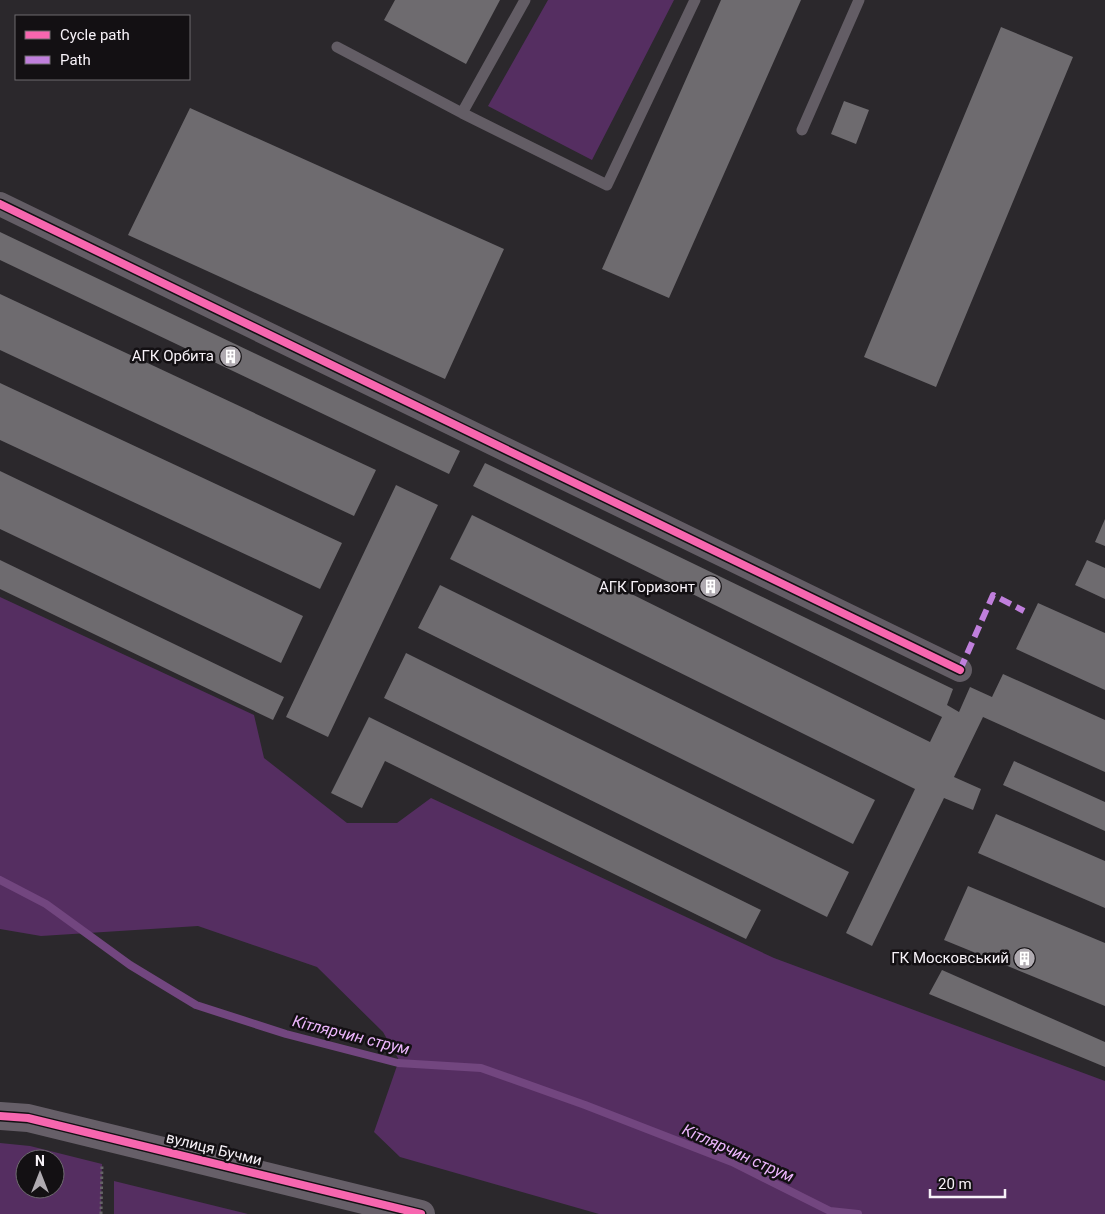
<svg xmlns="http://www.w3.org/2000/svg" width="1105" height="1214" font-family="Roboto,sans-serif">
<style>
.green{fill:#552e61;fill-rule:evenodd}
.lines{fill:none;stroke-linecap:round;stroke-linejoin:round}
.stream{stroke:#72467f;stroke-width:8}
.building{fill:#6e6b6f}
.path{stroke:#666268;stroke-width:3;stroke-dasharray:2.5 2.5;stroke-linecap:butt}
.lane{stroke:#635d65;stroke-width:11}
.street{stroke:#635d65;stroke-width:24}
.secondary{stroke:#665f68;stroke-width:28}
.quiet{stroke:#c07fdc;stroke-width:6;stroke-dasharray:12 6;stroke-linecap:butt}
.cycleway-casing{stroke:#131013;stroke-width:11}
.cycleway{stroke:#f766af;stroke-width:8}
.labels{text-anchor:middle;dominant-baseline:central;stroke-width:5;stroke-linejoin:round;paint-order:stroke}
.poi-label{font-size:15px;fill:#f7f2f8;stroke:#131013;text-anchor:end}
.street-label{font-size:15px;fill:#f7f2f8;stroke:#131013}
.water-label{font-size:16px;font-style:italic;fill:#edb6fd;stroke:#131013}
</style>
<rect width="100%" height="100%" fill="#2b282c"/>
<!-- green -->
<path class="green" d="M548,0H674L592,160L488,106Z
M0,597L254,715L264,758L347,823H397L431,798L774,958L1105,1081V1214H599L400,1157L374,1132L399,1060L383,1032L317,967L198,926L41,936L0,929Z
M0,1143L30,1146L102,1164L101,1214H0ZM25,1159H55V1189H25Z
M114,1181L248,1214H114Z"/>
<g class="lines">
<!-- stream -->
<path class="stream" d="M0,880L46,904L130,965L196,1005L286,1034L398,1063L481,1068L585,1105L732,1162L830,1211L858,1214"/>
</g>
<!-- building -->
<path class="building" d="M395,0H500L466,64L384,20Z
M721,0H801L669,298L602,269Z
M1001,27L1073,57L936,387L864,357Z
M844,101L869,110L856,144L831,134Z
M190,108L504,249L445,379L128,235Z
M0,232L460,451L449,474L0,260Z
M0,294L376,470L354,516L0,350Z
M0,383L342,543L320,589L0,440Z
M485,463L953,689L947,705L959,712L970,687L992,697L1003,674L1105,720V772L983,717L954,777L981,789L973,810L944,798L872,946L846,933L915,789L450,559L472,515L930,742L942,717L473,486Z
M0,471L303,616L281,663L0,529Z
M396,485L438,505L328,737L286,717Z
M1105,519V546L1095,542Z
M0,560L284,697L273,720L0,589Z
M1087,560L1105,568V599L1075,585Z
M440,585L875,800L853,844L418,628Z
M1038,603L1105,633V690L1016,649Z
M406,653L849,872L827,917L384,698Z
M369,717L761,910L746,939L385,761L362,808L331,793Z
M1014,761L1105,802V831L1003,785Z
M996,814L1105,861V908L978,853Z
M968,886L1105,943V1006L944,940Z
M942,970L1105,1042V1067L929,994Z"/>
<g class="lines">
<!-- path -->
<path class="path" d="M101,1214L102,1164"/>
<!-- lane -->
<path class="lane" d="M337,47L462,113L607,185L695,0
M462,113L525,0
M802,130L859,0"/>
<!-- street -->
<path class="street" d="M0,204L960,670"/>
<!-- secondary -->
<path class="secondary" d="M0,1116L28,1118L421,1214"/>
<!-- quiet -->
<path class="quiet" d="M960,670L993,595L1024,611"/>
<defs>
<path id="cycleway" d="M0,204L960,670
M0,1116L28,1118L421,1214"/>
</defs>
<!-- cycleway casing -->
<use href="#cycleway" class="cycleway-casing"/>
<!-- cycleway -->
<use href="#cycleway" class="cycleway"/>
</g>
<!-- icons -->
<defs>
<symbol id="building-disc" viewBox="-11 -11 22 22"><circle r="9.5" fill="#b0abb1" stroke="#131013"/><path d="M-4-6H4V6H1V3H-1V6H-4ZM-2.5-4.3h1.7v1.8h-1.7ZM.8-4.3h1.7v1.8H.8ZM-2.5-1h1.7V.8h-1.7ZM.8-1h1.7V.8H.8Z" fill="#fff"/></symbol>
</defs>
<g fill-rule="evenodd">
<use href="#building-disc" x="218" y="344" width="25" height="25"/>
<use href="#building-disc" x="698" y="574" width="25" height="25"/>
<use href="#building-disc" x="1012" y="946" width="25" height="25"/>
</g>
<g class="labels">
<!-- poi labels -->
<g class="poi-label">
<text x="214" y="356">АГК Орбита</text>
<text x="695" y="587">АГК Горизонт</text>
<text x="1009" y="958">ГК Московський</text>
</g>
<!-- street labels -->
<g class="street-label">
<text transform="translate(214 1149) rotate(14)">вулиця Бучми</text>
</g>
<!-- water labels -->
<g class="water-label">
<text transform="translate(351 1035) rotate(14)">Кітлярчин струм</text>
<text transform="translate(738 1153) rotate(24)">Кітлярчин струм</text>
</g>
</g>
<!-- legend -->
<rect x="15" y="15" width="175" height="65" fill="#131013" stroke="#6e6a6f"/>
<rect x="25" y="31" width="25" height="8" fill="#f766af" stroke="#6e6a6f"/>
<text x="60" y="40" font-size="15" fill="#f7f2f8">Cycle path</text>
<rect x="25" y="56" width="25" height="8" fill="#c07fdc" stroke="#6e6a6f"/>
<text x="60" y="65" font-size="15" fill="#f7f2f8">Path</text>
<!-- north arrow -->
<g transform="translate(40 1174)"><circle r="24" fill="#131013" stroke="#6e6a6f"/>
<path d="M0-4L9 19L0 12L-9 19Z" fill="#b0abb1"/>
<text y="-8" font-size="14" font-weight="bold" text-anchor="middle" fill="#f7f2f8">N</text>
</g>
<!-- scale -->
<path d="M930 1189v8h75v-8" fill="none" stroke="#f7f2f8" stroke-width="2.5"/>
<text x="938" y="1189" font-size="15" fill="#f7f2f8" stroke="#131013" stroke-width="4" paint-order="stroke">20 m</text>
</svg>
